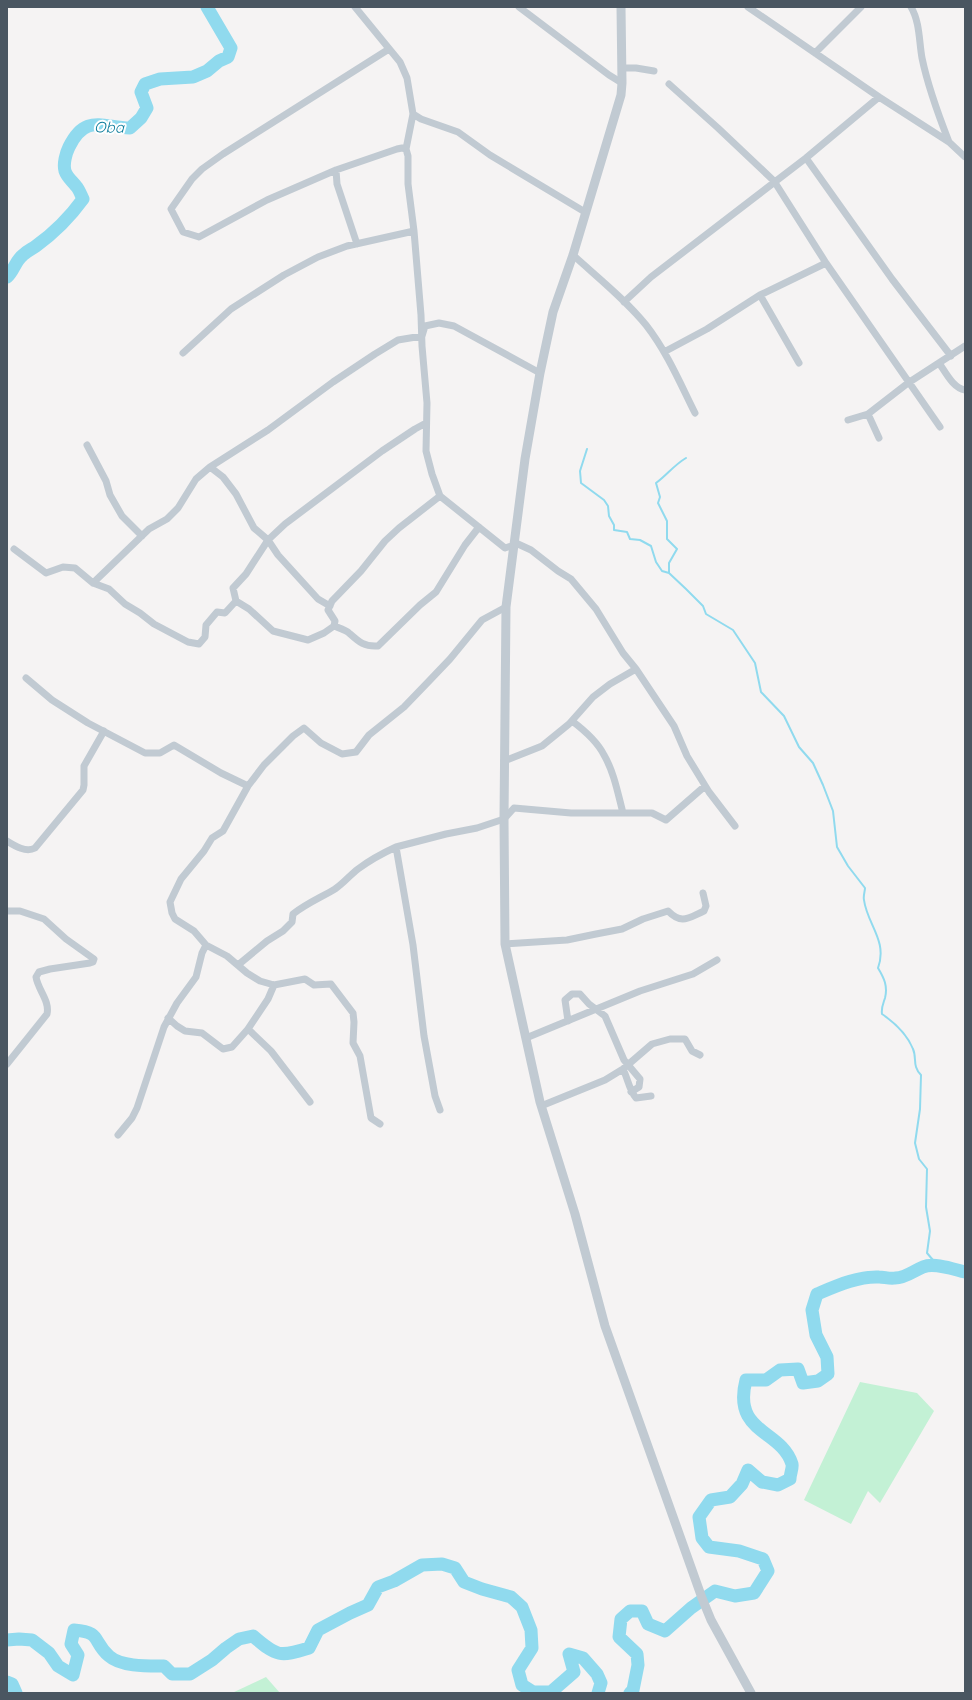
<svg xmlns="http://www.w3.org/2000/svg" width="972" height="1700" font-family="Quicksand,sans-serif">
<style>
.green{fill:#c3f1d5}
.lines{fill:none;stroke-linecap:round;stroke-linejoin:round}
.stream{stroke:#90daee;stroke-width:2}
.river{stroke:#90daee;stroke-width:13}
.minor{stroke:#c1cad2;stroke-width:7}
.tertiary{stroke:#c1cad2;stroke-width:9}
.labels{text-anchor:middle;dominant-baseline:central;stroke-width:4;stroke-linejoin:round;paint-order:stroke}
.water-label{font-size:15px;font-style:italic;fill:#0c7c9b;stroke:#fff}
</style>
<rect width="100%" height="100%" fill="#f5f3f3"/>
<!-- green -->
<path class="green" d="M860,1382L917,1393L934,1411L880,1503L868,1491L851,1524L804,1500Z
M266,1677L280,1693H232Z"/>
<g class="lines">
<!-- stream -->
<path class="stream" d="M587,449L580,471L581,483L604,500L608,506L609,516L614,525V530L627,532L630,539L640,540L651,546L656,562L662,571L669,573L686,589L703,606L706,614L733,630L755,663L761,692L784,716L799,747L813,763L823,785L833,811L837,847L848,866L865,888C865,891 863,896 864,900C867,924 888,941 878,968C884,978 888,986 885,998C883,1004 881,1008 882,1014C895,1023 907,1034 913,1049C917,1058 912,1066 921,1075L920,1109L915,1143L919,1159L927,1169L926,1207L930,1231L927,1253L938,1266
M669,573V563L677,549L667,539V521L658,503L660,497L656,483C667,475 674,465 686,458"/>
<!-- river -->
<path class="river" d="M7,277C14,271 15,261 23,255C27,251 32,249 36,246C54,233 70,217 83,199C81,195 79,189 76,186C71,180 67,177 65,171C63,164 66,153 69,147C85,114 101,127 130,128L141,118L147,108L141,92L145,84L160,79L193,77L207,71L219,61L228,57L231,48L207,7
M7,1640L19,1639L32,1640L49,1653L58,1666L73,1675L78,1655L71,1644L74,1630C102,1632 92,1641 109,1656C121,1667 149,1666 164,1666L172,1674H190L212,1660L226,1648L239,1639L253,1636C277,1657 280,1657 309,1648L318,1630L350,1613L368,1605L378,1587L394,1581L422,1565L442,1564L455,1568L464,1582L482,1589L511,1597L522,1607L531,1630L532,1648L518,1670L522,1685L533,1692H551L574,1672L569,1654L583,1658L597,1674L601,1683L598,1693
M7,1682L12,1684L16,1693
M630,1693L633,1690L638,1665L637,1654L619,1637L621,1619L630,1611H642L648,1624L665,1631L691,1608L715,1591L735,1596L754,1593L768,1571L763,1559L739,1551L709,1547L702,1538L699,1517L711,1500L730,1497L742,1484L748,1470L762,1482L778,1485L790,1479C790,1474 793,1468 792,1464C781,1429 732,1434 746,1380H766L780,1370L798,1369L803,1383L818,1381L828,1374L827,1357L816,1335L812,1310L817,1294C836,1286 858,1276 879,1277C884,1277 890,1279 895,1278C906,1278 913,1271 923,1267C934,1262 953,1269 965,1272"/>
<!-- minor -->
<path class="minor" d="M355,7L400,62L407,78L413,114L406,149L408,156V184L414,231L421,315L422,346L427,403L426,451L432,474L440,496
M519,7L609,75L622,83
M748,7L879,97L949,142L965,157
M911,7C920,22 919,42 922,58C928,87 938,114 949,142
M389,49L223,154L202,169L192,179L171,209L183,232L199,237L267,200L336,170L397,149L402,148L406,149
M815,53L861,7
M622,68H636L654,71
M669,84L718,128L774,181L826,263L940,427
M413,114L421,119L458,132L490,155L585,212
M806,158L892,279L951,356
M336,170L337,184L357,244
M573,255C597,277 625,299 646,325C667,352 680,383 695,413
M760,295L799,363
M624,302L651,277L806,158L879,97
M664,352L707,329L760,295L826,263
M183,353L231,309L284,275L318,257L347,246L414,231
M939,363C946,373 953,388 965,390
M868,414L879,438
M848,420L868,414L908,383L965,346
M87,445L106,481L110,495L122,516L142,536
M210,467L223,477L236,494L254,528L268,540L278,555L318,599L330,606
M14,549L46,573L63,567L75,568L93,583L109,589L125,604L140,613L154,624L188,642L199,644L205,637L206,625L217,612L225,613L236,601L249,609L273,631L308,640L324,633L334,626L335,621L328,610L332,601L361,571L385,541L399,528L440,496L505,548L518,544L531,550L558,571L571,579L596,609L623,653L636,669L674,726L687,756L709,792L735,826
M93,583L149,529L167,519L178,508L196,479L210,467L268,430L333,382L375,354L398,340L422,336L425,326L439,323L454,326L540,373
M236,601L233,588L246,574L268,540L285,524L382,451L415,429L426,423
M334,626C339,628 346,630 349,633C359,642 364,647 378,646L420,605L436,592L465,545L479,527
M26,678L52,700L88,723L145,753H160L174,745L221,773L248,786
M572,721C584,730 597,741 604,755C614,772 618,794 623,813
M504,761L542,746L569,724L593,697L610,684L636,669
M7,841C15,846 26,853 35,848L83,790L84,785V766L104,731
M7,911H20L44,919L66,939L94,959L93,962L90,963L50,969L39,972L36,977C38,990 50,1001 47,1014L7,1064
M505,944L567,940L596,934L622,929L643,919L668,911C682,925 688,918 704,911L706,906L703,893
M206,945L194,931L175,919L172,913L170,902L181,879L204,851L212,838L223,831L248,786L264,765L293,736L304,728L321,743L342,754L356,752L369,735L404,707L430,680L450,659L482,620L506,607
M238,965L267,941L283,931L292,922L293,914C307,903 320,898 335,889C344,883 350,875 358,869C370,860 383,853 396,847
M168,1018L177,1026L185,1031L202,1033L223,1049L232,1047L248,1029L271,1051L310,1102
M568,1021L565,1000L572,994H580L589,1004L605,1016L624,1060L640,1079L639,1087L631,1092
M248,1029L268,999L274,985
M526,1038L640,991L693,974L717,960
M623,1069C628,1079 629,1090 636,1098L651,1096
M541,1106L605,1080L623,1069L652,1044L670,1039H685L692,1051L700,1055
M440,1110L435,1096L424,1036L413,945L396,847L446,834L477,828L504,819L514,808L571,813H652L666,820L705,786
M118,1135L132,1118L137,1108L164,1027L177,1003L196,977L202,953L206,945L227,956L247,973L260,981L274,985L305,979L314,985L331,984L353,1013L354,1022L353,1043L360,1056L371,1118L380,1124"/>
<!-- tertiary -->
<path class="tertiary" d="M621,7L622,83L621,95L573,255L553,312L540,373L525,459L506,607L504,819L505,944L540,1102L575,1214L605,1326L702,1598L711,1620L751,1693"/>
</g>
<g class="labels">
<!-- water labels -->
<g class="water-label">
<text transform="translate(109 127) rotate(1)">Oba</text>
</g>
</g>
<!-- border -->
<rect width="972" height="1700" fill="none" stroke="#4a5661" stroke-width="16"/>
</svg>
